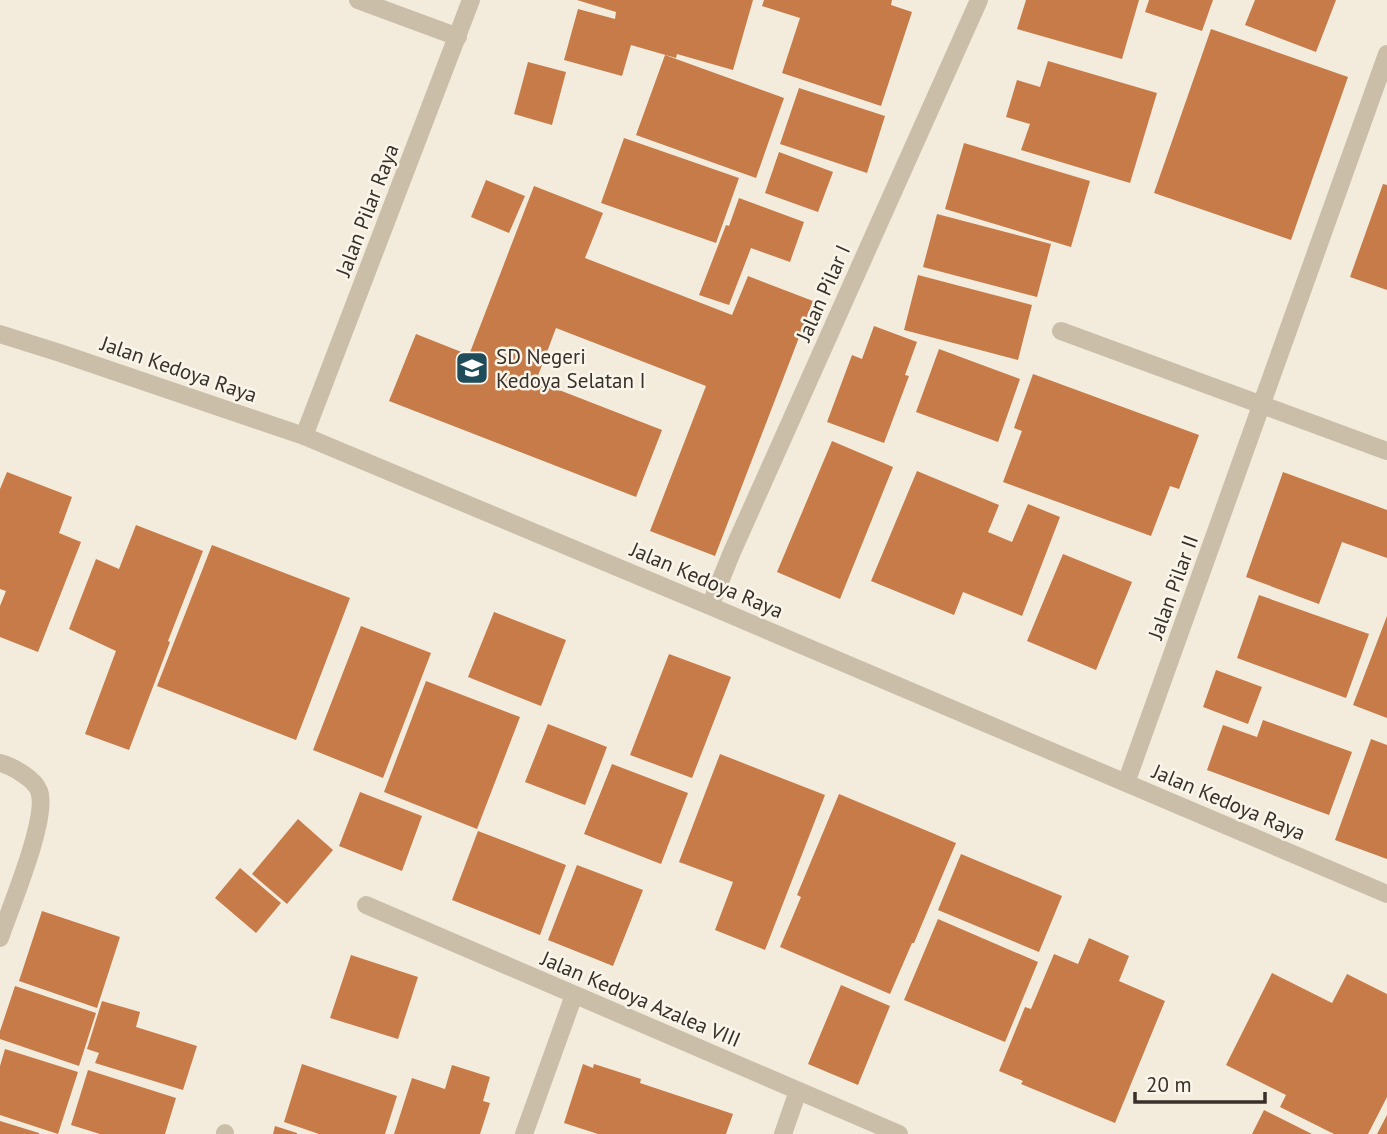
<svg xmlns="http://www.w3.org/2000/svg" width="1387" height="1134" font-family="'PT Sans',sans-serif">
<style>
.building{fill:#c67b48}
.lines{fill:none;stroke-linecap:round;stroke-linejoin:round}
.minor{stroke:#cbbea9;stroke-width:18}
.labels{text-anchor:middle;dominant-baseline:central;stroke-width:5;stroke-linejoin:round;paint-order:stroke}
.street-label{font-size:21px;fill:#383029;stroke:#faf5ea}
.poi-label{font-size:21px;fill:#383029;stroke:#faf5ea;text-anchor:start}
</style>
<rect width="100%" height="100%" fill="#f3ecdd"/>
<!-- building -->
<path class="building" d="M577,0H753L733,70L677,54L676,58L631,45L622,76L564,60L578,9L615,19L616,12Z
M764,0H892L891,5L912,12L881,106L782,73L800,18L762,6Z
M1026,0H1139L1122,59L1017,29Z
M1149,0H1213L1202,31L1145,12Z
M1255,0H1336L1316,52L1245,25Z
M1211,29L1348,77L1291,240L1154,193Z
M665,55L784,98L756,178L636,135Z
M1048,61L1157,93L1130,183L1021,150L1030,124L1006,117L1017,80L1040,87Z
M528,62L566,72L552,125L514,114Z
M799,88L885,116L867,173L780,144Z
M624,138L739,178L716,243L601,203Z
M964,143L1090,181L1071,247L945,209Z
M779,152L833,172L818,212L765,193Z
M486,180L525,196L509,233L471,217Z
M1383,184L1387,185V290L1350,277Z
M534,186L603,213L585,258L732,315L748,276L813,301L715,556L650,531L706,386L556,328L536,381L662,430L636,497L389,401L416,334L469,355Z
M739,198L804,222L790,262L751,248L729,305L699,295L726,225L729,226Z
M937,214L1051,244L1037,297L923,267Z
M918,275L1032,305L1018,360L904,330Z
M874,326L917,342L905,375L909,376L884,443L827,422L852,355L862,359Z
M939,349L1020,379L998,442L916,412Z
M1033,374L1199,435L1179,489L1170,486L1151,536L1003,482L1022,431L1014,428Z
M832,441L893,467L840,599L777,572Z
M917,471L999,505L988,532L1012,542L1028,504L1060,517L1022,616L963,592L954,615L871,581Z
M7,472L72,497L59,533L81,542L38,652L0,637V606L6,591L0,589V489Z
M1283,472L1387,510V558L1342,542L1319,604L1246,577Z
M136,525L203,551L168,641L170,642L129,750L85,734L116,651L69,629L96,559L119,569Z
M212,545L350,598L296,740L157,686Z
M1063,554L1132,582L1096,670L1027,641Z
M1259,595L1369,634L1346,698L1237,658Z
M494,612L566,640L541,706L468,677Z
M1387,616V718L1353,705Z
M361,626L431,653L383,778L313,750Z
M669,654L731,677L692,778L630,755Z
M1216,670L1262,687L1248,724L1203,707Z
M426,681L520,717L477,829L384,792Z
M1263,720L1352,752L1329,815L1207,770L1223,725L1257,737Z
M548,724L607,747L585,805L525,782Z
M1371,739L1387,745V859L1335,840Z
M720,754L825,795L765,950L715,930L733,882L679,862Z
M612,764L688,793L661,864L584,834Z
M360,792L422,816L402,871L339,846Z
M839,794L956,843L914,943H912L890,994L780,947L801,897L797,895Z
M298,819L333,850L287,904L252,874Z
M478,831L566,865L540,935L452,900Z
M961,854L1062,896L1039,952L938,910Z
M577,865L643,890L613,966L548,940Z
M240,868L281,903L256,933L215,898Z
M42,911L120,937L97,1008L19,981Z
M938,919L1038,962L1005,1042L904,1000Z
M1089,938L1129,956L1119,981L1165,1001L1115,1123L1021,1084L1023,1081L999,1071L1025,1007L1031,1009L1054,954L1078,964Z
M351,955L418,977L398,1039L330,1018Z
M1272,973L1332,1003L1347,974L1387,994V1097L1368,1134H1334L1280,1107L1286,1095L1226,1065Z
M841,985L890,1006L858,1085L808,1064Z
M15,986L96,1013L79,1066L0,1039V1031Z
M102,1001L140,1012L136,1027L197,1046L183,1090L95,1063L99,1053L87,1049Z
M5,1049L78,1072L58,1134L0,1115V1066Z
M302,1064L397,1096L385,1134H319L284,1122Z
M583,1064L593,1068L594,1064L641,1079L640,1083L733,1114L726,1134H598L564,1123Z
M452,1065L490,1077L483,1101L490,1103L480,1134H394L412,1078L445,1089Z
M88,1070L176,1098L165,1134H100L71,1125Z
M1264,1110L1312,1134H1252Z
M1387,1115V1134H1377Z
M0,1121L39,1133V1134H0Z
M275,1126L297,1133V1134H273Z"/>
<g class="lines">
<!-- minor -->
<path class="minor" d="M358,0L458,37
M1061,331L1387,451
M0,334L60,353L304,436L710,606L1387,894
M304,436L471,0
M710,606L732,552L979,0
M0,763C12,766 35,779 39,791C49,817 10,908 0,938
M1126,783L1387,54
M366,905L899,1134
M225,1134V1133
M524,1134L574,995
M783,1134L798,1091"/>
</g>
<!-- icons -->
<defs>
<symbol id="school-square" viewBox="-11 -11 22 22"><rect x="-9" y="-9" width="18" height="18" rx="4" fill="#1e4c5a" stroke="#faf5ea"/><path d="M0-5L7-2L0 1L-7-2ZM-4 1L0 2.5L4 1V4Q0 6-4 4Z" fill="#fff"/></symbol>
</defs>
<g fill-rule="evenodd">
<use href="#school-square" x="453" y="349" width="38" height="38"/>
</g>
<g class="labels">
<!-- street labels -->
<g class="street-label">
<text transform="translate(367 210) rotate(-69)">Jalan Pilar Raya</text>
<text transform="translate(823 293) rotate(-66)">Jalan Pilar I</text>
<text transform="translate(179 369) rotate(19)">Jalan Kedoya Raya</text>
<text transform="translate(707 580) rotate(23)">Jalan Kedoya Raya</text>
<text transform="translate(1173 587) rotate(-70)">Jalan Pilar II</text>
<text transform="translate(1229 802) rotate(23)">Jalan Kedoya Raya</text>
<text transform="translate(641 999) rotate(23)">Jalan Kedoya Azalea VIII</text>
</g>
<!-- poi labels -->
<g class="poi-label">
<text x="496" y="356">SD Negeri<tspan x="496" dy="24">Kedoya Selatan I</tspan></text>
</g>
</g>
<!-- scale -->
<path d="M1135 1092v10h130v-10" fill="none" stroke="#383029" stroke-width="3.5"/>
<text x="1146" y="1092" font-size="21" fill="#383029" stroke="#faf5ea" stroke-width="5" paint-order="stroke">20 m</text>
</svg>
